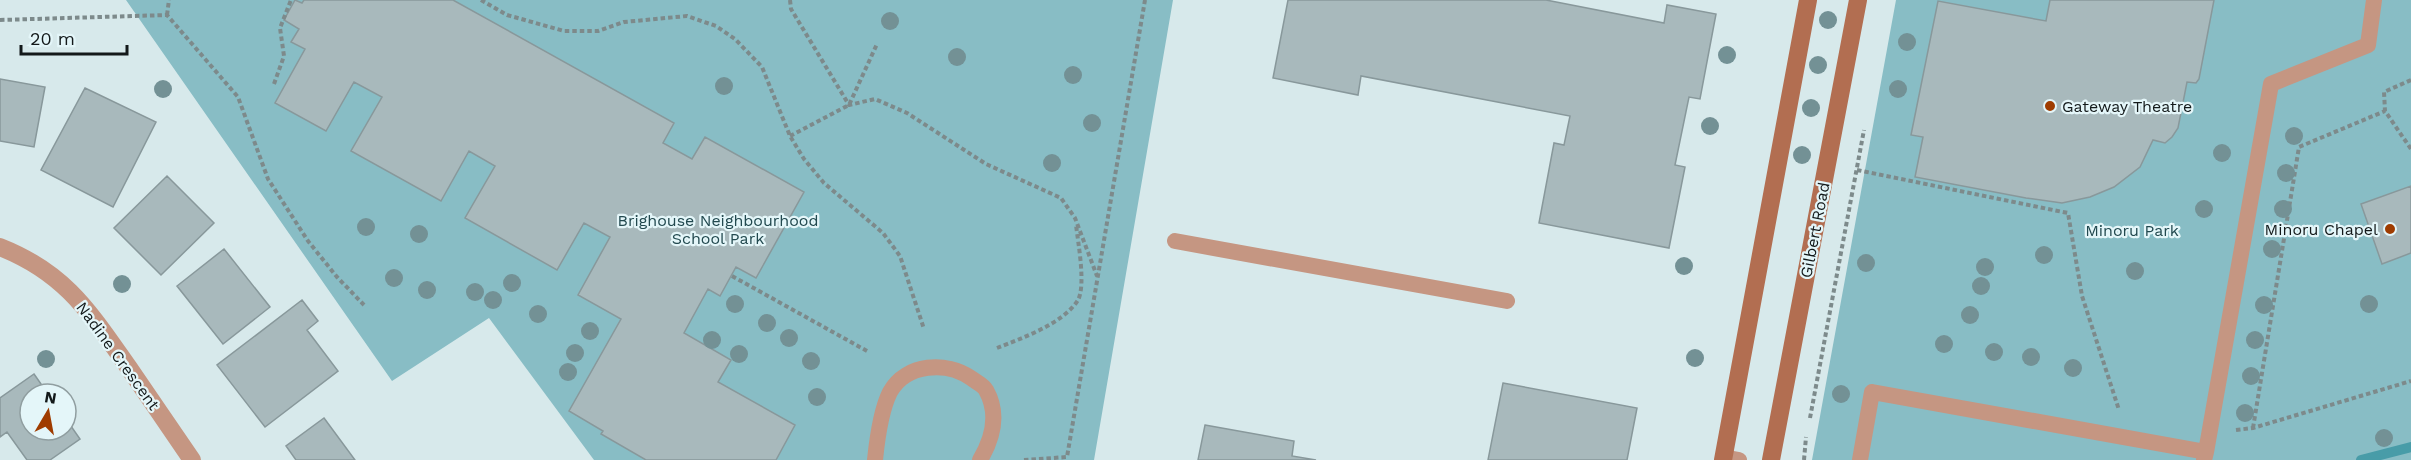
<svg xmlns="http://www.w3.org/2000/svg" width="2411" height="460" font-family="'Work Sans',sans-serif">
<style>
.green{fill:#88bdc5}
.lines{fill:none;stroke-linecap:round;stroke-linejoin:round}
.stream{stroke:#489ca8;stroke-width:10}
.building{fill:#a8b9bc;stroke:#88989b;stroke-width:1.5}
.path{stroke:#7d8a8b;stroke-width:4;stroke-dasharray:4.5 3;stroke-linecap:butt}
.lane{stroke:#c59682;stroke-width:16}
.street{stroke:#c59682;stroke-width:18}
.secondary{stroke:#b26e51;stroke-width:18}
.tree{fill:#739195}
.poi-dot{fill:#9f3c00;stroke:#e4f6f9;stroke-width:2}
.labels{text-anchor:middle;dominant-baseline:central;stroke-width:4.5;stroke-linejoin:round;paint-order:stroke}
.poi-label{font-size:16px;fill:#13191a;stroke:#e4f6f9;text-anchor:start}
.park-label{font-size:16px;fill:#22494f;stroke:#e4f6f9}
.street-label{font-size:16px;fill:#13191a;stroke:#e4f6f9}
</style>
<rect width="100%" height="100%" fill="#d7e9eb"/>
<!-- green -->
<path class="green" d="M126,0H1173L1094,460H594L489,318L392,381Z
M1896,0H2411V460H1812Z"/>
<g class="lines">
<!-- stream -->
<path class="stream" d="M2361,460L2411,447"/>
</g>
<!-- building -->
<path class="building" d="M295,0L302,3L304,0H453L674,123L663,143L692,159L705,137L804,192L756,278L736,267L720,296L708,289L684,333L731,360L718,382L795,425L776,460H646L601,434L603,431L569,411L621,319L578,295L610,237L584,223L557,270L465,218L495,166L469,151L441,201L351,151L382,97L354,82L326,131L275,103L305,49L291,42L299,29L284,20Z
M1288,0H1546L1664,23L1667,5L1716,14L1700,99L1689,97L1675,165L1685,167L1669,248L1539,223L1554,143L1564,145L1570,116L1361,76L1358,95L1273,78Z
M2050,0H2214L2199,79L2196,83L2187,82L2178,128L2172,137L2165,143L2153,140L2140,167L2114,187L2090,197L2062,203L2026,198L1915,177L1923,137L1911,135L1938,1L2046,21Z
M0,79L45,87L34,147L0,141Z
M85,88L156,122L113,207L41,170Z
M167,176L214,223L161,275L114,228Z
M2411,186V253L2382,264L2361,204Z
M224,249L270,307L223,344L177,286Z
M302,300L318,321L307,330L338,371L265,427L217,365Z
M34,374L48,394H30V430H66V419L80,439L50,460H27L7,432L0,437V398Z
M1503,383L1637,408L1627,460H1488Z
M324,418L355,460H296L286,446Z
M1205,425L1294,441L1292,456L1316,460H1198Z"/>
<g class="lines">
<!-- path -->
<path class="path" d="M481,0L507,15L564,31H598L624,22L687,16L716,26L735,39L762,67L790,136L804,159L824,183L883,233L900,256L924,329
M790,0L791,9L849,105L875,99L907,113L986,164L1061,198L1075,218L1097,276
M167,15L169,0
M0,20L167,15L238,97L268,179L308,241L337,277L364,305
M2411,80L2384,92L2385,111L2411,149
M274,84L284,56L280,28L291,0
M790,136L849,105L877,44
M1857,170L2068,213L2082,296L2119,410
M732,276L867,351
M997,348C1022,338 1063,324 1078,300C1086,285 1078,242 1076,225
M1810,418L1864,130
M2253,428L2299,147L2385,111
M2236,430L2253,428L2411,381
M1024,460L1067,457L1145,0
M1804,460L1806,437"/>
<!-- lane -->
<path class="lane" d="M1175,241L1507,301
M2206,452L2271,84L2368,45L2374,0
M1723,457L1739,460
M875,460C877,440 881,410 890,392C906,363 947,361 971,378C976,382 983,385 986,390C999,413 993,438 980,460
M1860,460L1872,392L2206,452L2204,460"/>
<!-- street -->
<path class="street" d="M0,247C66,273 90,313 129,368C150,399 171,429 192,460"/>
<!-- secondary -->
<path class="secondary" d="M1723,460L1808,0
M1771,460L1858,0"/>
</g>
<!-- trees -->
<g class="tree">
<circle cx="1828" cy="20" r="9"/>
<circle cx="890" cy="21" r="9"/>
<circle cx="1907" cy="42" r="9"/>
<circle cx="1727" cy="55" r="9"/>
<circle cx="957" cy="57" r="9"/>
<circle cx="1818" cy="65" r="9"/>
<circle cx="1073" cy="75" r="9"/>
<circle cx="724" cy="86" r="9"/>
<circle cx="163" cy="89" r="9"/>
<circle cx="1898" cy="89" r="9"/>
<circle cx="1811" cy="108" r="9"/>
<circle cx="1092" cy="123" r="9"/>
<circle cx="1710" cy="126" r="9"/>
<circle cx="2294" cy="136" r="9"/>
<circle cx="2222" cy="153" r="9"/>
<circle cx="1802" cy="155" r="9"/>
<circle cx="1052" cy="163" r="9"/>
<circle cx="2286" cy="173" r="9"/>
<circle cx="2204" cy="209" r="9"/>
<circle cx="2283" cy="209" r="9"/>
<circle cx="366" cy="227" r="9"/>
<circle cx="419" cy="234" r="9"/>
<circle cx="2272" cy="249" r="9"/>
<circle cx="2044" cy="255" r="9"/>
<circle cx="1866" cy="263" r="9"/>
<circle cx="1684" cy="266" r="9"/>
<circle cx="1985" cy="267" r="9"/>
<circle cx="2135" cy="271" r="9"/>
<circle cx="394" cy="278" r="9"/>
<circle cx="512" cy="283" r="9"/>
<circle cx="122" cy="284" r="9"/>
<circle cx="1981" cy="286" r="9"/>
<circle cx="427" cy="290" r="9"/>
<circle cx="475" cy="292" r="9"/>
<circle cx="493" cy="300" r="9"/>
<circle cx="735" cy="304" r="9"/>
<circle cx="2369" cy="304" r="9"/>
<circle cx="2264" cy="305" r="9"/>
<circle cx="538" cy="314" r="9"/>
<circle cx="1970" cy="315" r="9"/>
<circle cx="767" cy="323" r="9"/>
<circle cx="590" cy="331" r="9"/>
<circle cx="789" cy="338" r="9"/>
<circle cx="712" cy="340" r="9"/>
<circle cx="2255" cy="340" r="9"/>
<circle cx="1944" cy="344" r="9"/>
<circle cx="1994" cy="352" r="9"/>
<circle cx="575" cy="353" r="9"/>
<circle cx="739" cy="354" r="9"/>
<circle cx="2031" cy="357" r="9"/>
<circle cx="1695" cy="358" r="9"/>
<circle cx="46" cy="359" r="9"/>
<circle cx="811" cy="361" r="9"/>
<circle cx="2073" cy="368" r="9"/>
<circle cx="568" cy="372" r="9"/>
<circle cx="2251" cy="376" r="9"/>
<circle cx="1841" cy="394" r="9"/>
<circle cx="817" cy="397" r="9"/>
<circle cx="2245" cy="413" r="9"/>
<circle cx="2384" cy="438" r="9"/>
</g>
<!-- markers -->
<g class="poi-dot">
<circle cx="2050" cy="106" r="6"/>
<circle cx="2390" cy="229" r="6"/>
</g>
<g class="labels">
<!-- poi labels -->
<g class="poi-label">
<text x="2062" y="106">Gateway Theatre</text>
<text x="2378" y="229" text-anchor="end">Minoru Chapel</text>
</g>
<!-- park labels -->
<g class="park-label">
<text x="718" y="220">Brighouse Neighbourhood<tspan x="718" dy="18">School Park</tspan></text>
<text x="2132" y="230">Minoru Park</text>
</g>
<!-- street labels -->
<g class="street-label">
<text transform="translate(1815 230) rotate(-79)">Gilbert Road</text>
<text transform="translate(118 356) rotate(54)">Nadine Crescent</text>
</g>
</g>
<!-- north arrow -->
<g transform="translate(48 412) rotate(10)"><circle r="28" fill="#e4f6f9" stroke="#909ea0" stroke-width="1.5"/>
<path d="M0-4.5L10 22L0 15L-10 22Z" fill="#9f3c00"/>
<text y="-9" font-size="16" font-weight="bold" text-anchor="middle" fill="#13191a">N</text>
</g>
<!-- scale -->
<path d="M21 45v9h106v-9" fill="none" stroke="#13191a" stroke-width="3"/>
<text x="30" y="45" font-size="18" fill="#13191a" stroke="#e4f6f9" stroke-width="4.5" paint-order="stroke">20 m</text>
</svg>
